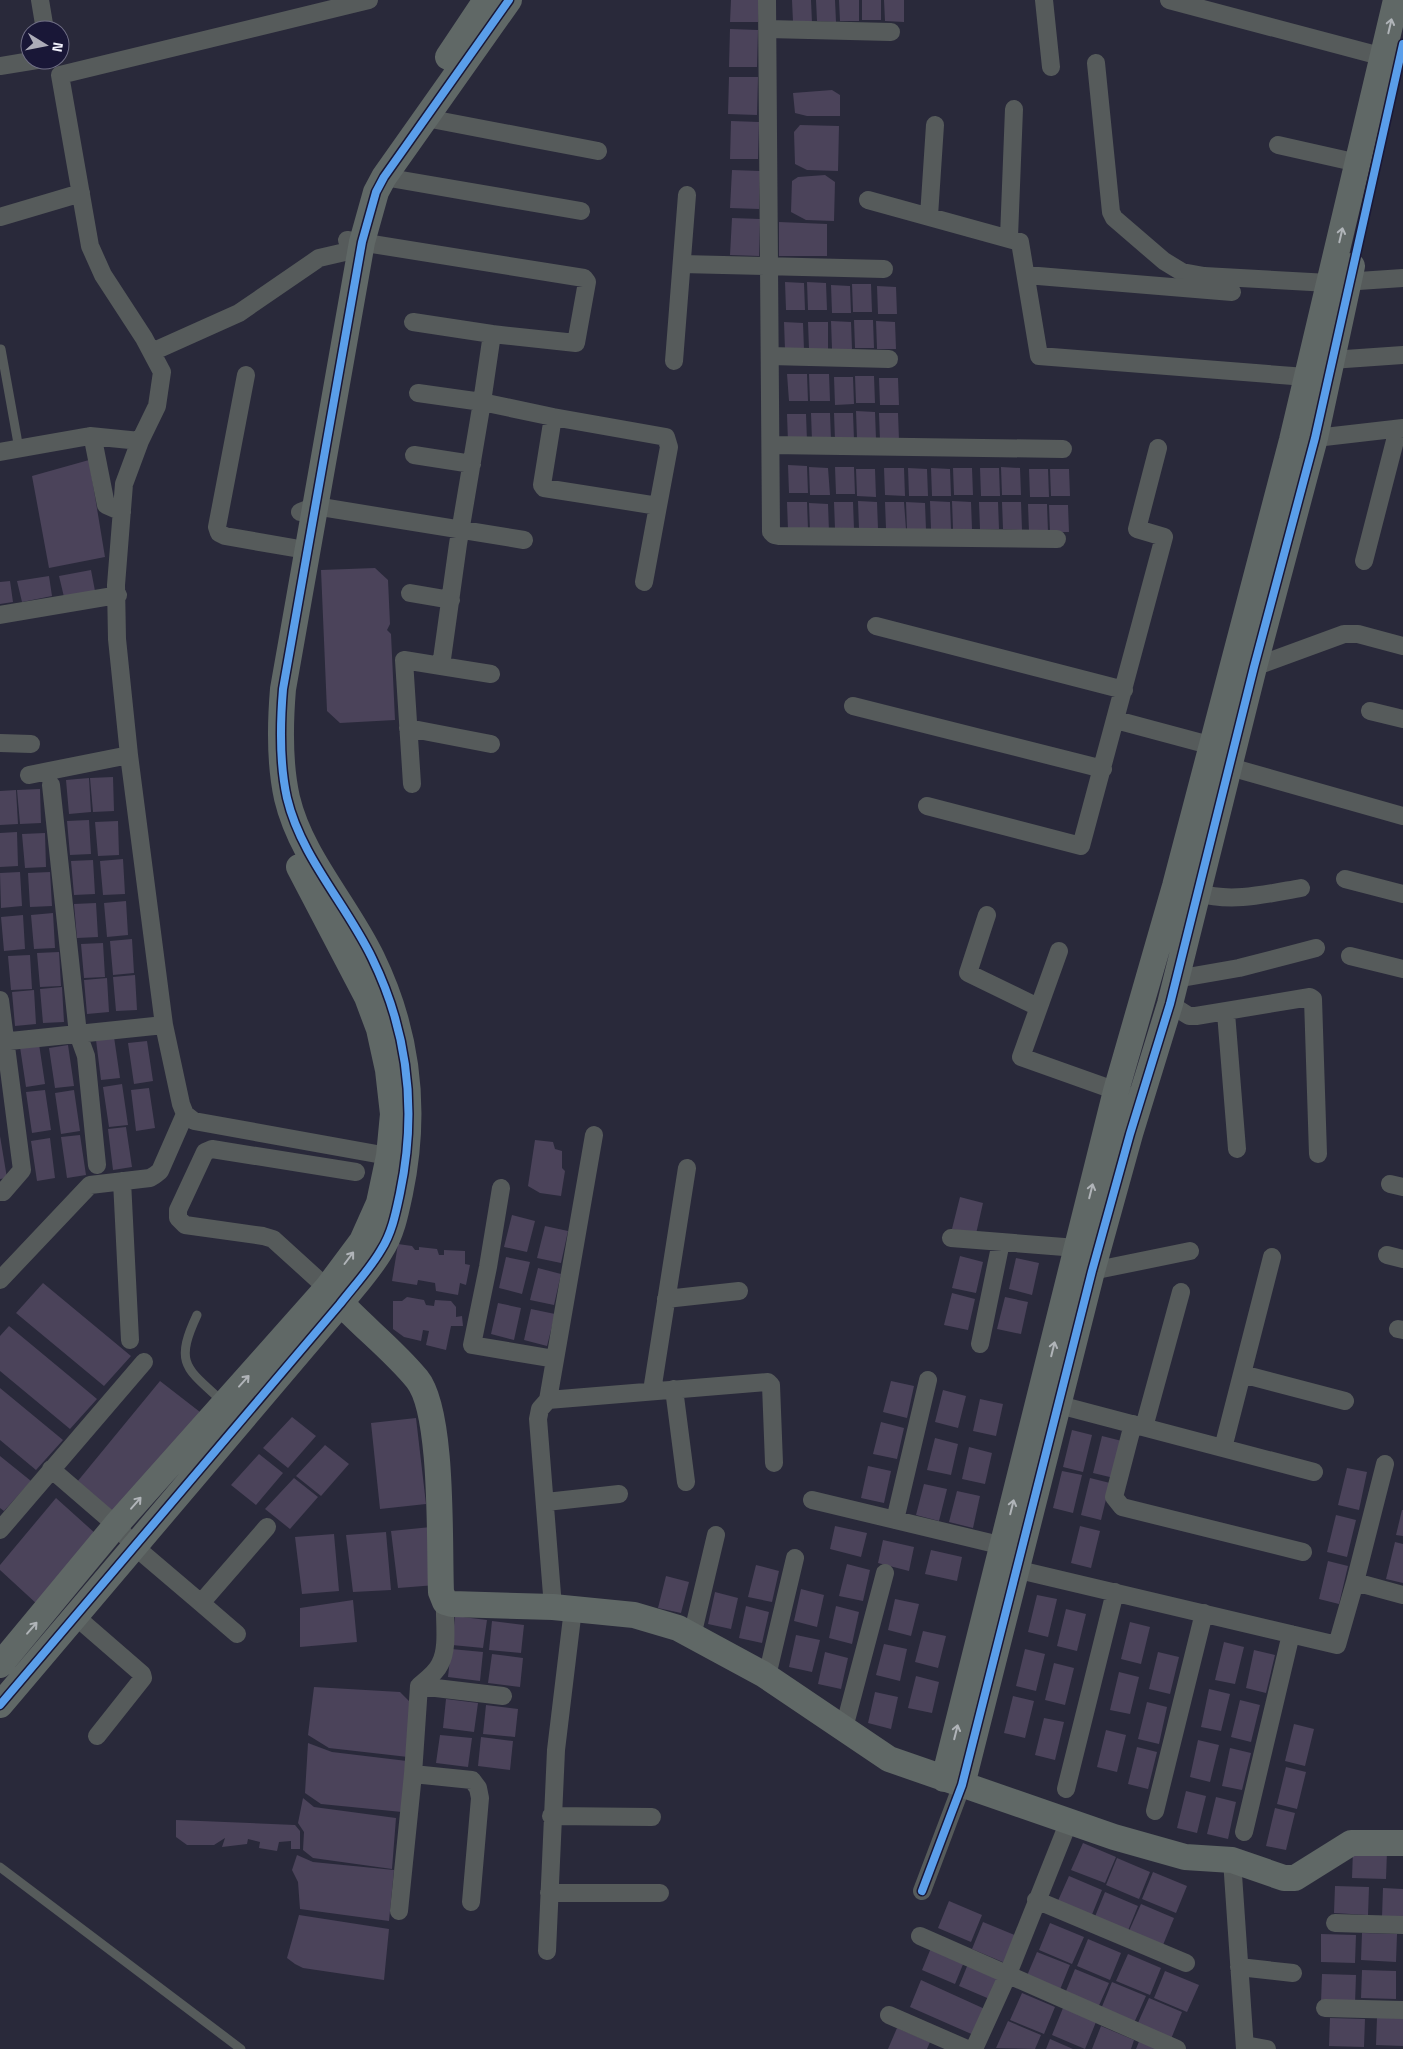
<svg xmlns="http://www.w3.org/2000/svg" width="1403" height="2049" font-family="'Titillium Web',sans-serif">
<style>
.building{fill:#4b435a}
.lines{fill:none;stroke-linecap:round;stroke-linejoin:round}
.lane{stroke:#565b5b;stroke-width:9}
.street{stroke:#565b5b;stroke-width:18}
.secondary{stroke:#606866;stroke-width:26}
.cycleway-casing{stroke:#191737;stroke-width:11}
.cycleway{stroke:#5a9eea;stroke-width:8}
.oneway{stroke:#b0b4b8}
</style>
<rect width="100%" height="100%" fill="#29293a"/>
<!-- building -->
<path class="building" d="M731,0H759L758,22H730Z
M792,0H811L812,23L793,22Z
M816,0H835L836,22L817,21Z
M839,0H859V21H840Z
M862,0H881V20H862Z
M884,0H904V22L885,21Z
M730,29L758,30L757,67H729Z
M729,77H758L757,115L728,114Z
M832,90L840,95V116H807L795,113L793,93Z
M731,121L759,122L758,159H730Z
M800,125L839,126L838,171L807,170L795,164L794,132Z
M732,170L760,171L759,209L730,208Z
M825,175L835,182L834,221L806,220L791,212L792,181L798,177Z
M732,218L760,219L759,256L730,255Z
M779,222L827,224V256H779Z
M785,282L804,283L805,310H786Z
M807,282L826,283L827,310H808Z
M852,284H871L872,312H853Z
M831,285L850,286L851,313H832Z
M877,286L896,287L897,314H878Z
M854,320H873L874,348H855Z
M831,321L851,322L852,349H832Z
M876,321L895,322L896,349H877Z
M784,322L803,323L804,350H785Z
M808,322H828V349H809Z
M787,374H807L808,401H789Z
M809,374H829L830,401H810Z
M855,376H874L875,403H856Z
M834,377H853L854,404L835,405Z
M879,378H898L899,405H880Z
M856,411L875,412L876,439H857Z
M811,413H830L831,440L812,441Z
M834,413H853L854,440H835Z
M879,413H898L899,440L880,441Z
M787,414H806L807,441L788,442Z
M89,460L105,557L49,568L32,476Z
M788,465L807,466L808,493H789Z
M809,467L828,468L830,495H810Z
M835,467H854L855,494H836Z
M1001,467L1020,468L1021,495H1002Z
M884,468H904L905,496L885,495Z
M908,468L927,469L928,496H909Z
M931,468L950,469L951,496H932Z
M953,468H972L973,495H954Z
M980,468H999L1000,496H981Z
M856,469H875L876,497L857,496Z
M1029,469H1048L1049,497H1030Z
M1050,469H1069L1070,496H1051Z
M858,501L877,502L878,529H859Z
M930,501L950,502L951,529H931Z
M952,501L971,502L972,529H953Z
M787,502H807L808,529L788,530Z
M834,502H853L854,529H835Z
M885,502H904L906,529H886Z
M906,502L925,503L926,530H907Z
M979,502H998L999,529H980Z
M1002,502H1021L1022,530L1003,529Z
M809,503L828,504L829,531H810Z
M1028,504H1047L1048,532H1029Z
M1049,505H1068L1069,532H1050Z
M375,568L388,580L390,624L387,630L391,634L395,720L340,723L327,711L321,570Z
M91,570L95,591L64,597L59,576Z
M49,576L52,596L22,602L17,581Z
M10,581L13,602L0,604V582Z
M113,777L114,811L93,812L90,778Z
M89,778L91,812L69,814L66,780Z
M40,789L41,823L20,824L17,790Z
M16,790L18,824L0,825V791Z
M89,820L91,854L70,855L67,821Z
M118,821L119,855L98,856L95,822Z
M17,832L18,866L0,867V833Z
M45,833L46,867L25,868L22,834Z
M123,859L125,894L103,895L100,861Z
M93,860L95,894L74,895L71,861Z
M20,872L22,906L1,908L0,873Z
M50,872L52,906L30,907L28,873Z
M126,901L128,935L107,937L104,903Z
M96,903L98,937L77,938L74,904Z
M53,913L55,948L34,949L31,915Z
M23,915L25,949L4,951L1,917Z
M132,939L134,973L113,975L110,941Z
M103,943L105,977L84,978L81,944Z
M59,952L61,986L40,987L37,953Z
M30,955L32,989L11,990L8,956Z
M135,975L137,1010L116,1011L113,977Z
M107,978L109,1012L87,1014L84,980Z
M62,987L64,1022L43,1023L40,989Z
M34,990L36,1024L15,1026L12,992Z
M114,1037L120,1078L101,1080L96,1040Z
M147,1041L153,1081L134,1084L128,1043Z
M39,1044L45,1084L26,1087L20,1047Z
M68,1045L74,1086L55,1088L49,1048Z
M122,1084L128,1125L109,1127L103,1087Z
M149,1088L155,1128L136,1131L131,1090Z
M45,1090L51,1130L32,1133L26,1092Z
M74,1090L80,1131L61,1134L55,1093Z
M126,1127L132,1167L113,1170L108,1129Z
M80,1135L86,1175L67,1178L61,1137Z
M0,1136L7,1178L0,1179Z
M50,1138L55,1178L37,1181L31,1141Z
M535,1140L553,1142L555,1149L562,1151V1168L565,1171L561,1196L540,1193L528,1186Z
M960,1197L983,1203L976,1234L952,1229Z
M512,1215L535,1221L527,1252L504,1247Z
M545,1226L568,1231L561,1263L537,1258Z
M398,1244L412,1246L415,1250H419V1247L437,1249L439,1255H444V1250L465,1251V1264L470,1265L466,1285L460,1283L458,1295L436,1291L435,1283L418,1280L417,1285L392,1281Z
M960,1256L983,1262L976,1293L952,1288Z
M506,1257L530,1262L522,1294L499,1288Z
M1016,1258L1039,1263L1032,1295L1009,1289Z
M538,1268L561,1274L554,1305L530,1300Z
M43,1283L131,1356L104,1386L16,1313Z
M952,1293L975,1299L968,1330L944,1325Z
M407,1297L424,1300L426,1305L434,1306L435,1300L451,1301L456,1307V1317L462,1316L463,1326H451L446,1350L426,1345L429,1331L423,1330L421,1341L404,1337L393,1329V1301H402Z
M1005,1297L1028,1302L1021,1334L997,1329Z
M498,1303L521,1308L514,1340L491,1334Z
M531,1309L555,1314L547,1346L524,1340Z
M9,1326L97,1399L70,1429L0,1371V1336Z
M160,1381L200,1412L115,1514L77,1482Z
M891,1381L914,1386L907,1418L883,1412Z
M0,1388L63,1440L36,1470L0,1440Z
M943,1390L966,1396L958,1428L935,1422Z
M980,1399L1003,1404L996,1436L973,1431Z
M292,1417L316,1436L288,1468L263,1448Z
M416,1418L426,1504L380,1509L371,1423Z
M881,1422L904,1428L897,1459L873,1454Z
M1072,1430L1092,1435L1083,1472L1063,1467Z
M1102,1436L1122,1441L1114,1478L1093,1473Z
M935,1438L958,1444L951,1475L927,1470Z
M325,1445L349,1464L321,1496L296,1476Z
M969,1447L992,1453L985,1484L962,1479Z
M259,1454L283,1473L256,1505L231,1485Z
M0,1456L31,1481L4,1511L0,1508Z
M868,1466L891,1471L884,1503L861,1498Z
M1347,1468L1367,1472L1359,1510L1338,1505Z
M1062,1471L1082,1475L1073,1513L1053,1508Z
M294,1478L318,1497L290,1529L265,1509Z
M1090,1478L1110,1483L1101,1520L1081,1515Z
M924,1484L947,1489L939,1521L916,1515Z
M957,1491L980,1496L973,1528L949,1522Z
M56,1498L96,1534L38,1605L0,1570V1565Z
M1402,1510H1403V1536L1396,1535Z
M1336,1515L1356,1520L1347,1557L1327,1552Z
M835,1526L867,1533L861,1557L830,1549Z
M1080,1526L1100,1531L1091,1568L1071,1563Z
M431,1527L436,1585L398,1588L391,1531Z
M386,1532L391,1590L353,1592L346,1535Z
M334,1534L339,1591L302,1594L295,1537Z
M883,1540L914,1547L909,1571L878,1563Z
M1395,1542L1403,1544V1583L1386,1579Z
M931,1550L962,1557L957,1581L925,1574Z
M1328,1561L1348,1566L1339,1604L1319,1599Z
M847,1564L870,1570L863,1601L839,1596Z
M756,1565L779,1571L772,1602L748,1597Z
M666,1576L689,1582L681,1613L658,1608Z
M801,1589L824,1595L817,1627L794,1621Z
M715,1592L738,1598L731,1629L708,1624Z
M1037,1595L1057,1599L1048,1637L1028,1632Z
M895,1599L919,1604L911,1636L888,1630Z
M353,1600L357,1642L300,1647V1608Z
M746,1606L769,1612L762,1643L739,1638Z
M836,1606L859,1612L852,1644L829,1638Z
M1066,1609L1086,1614L1077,1651L1057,1646Z
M455,1616L487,1620L483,1648L452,1645Z
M492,1621L524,1625L521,1653L489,1650Z
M1130,1622L1150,1627L1141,1664L1121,1659Z
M923,1631L946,1636L938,1668L915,1662Z
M796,1635L820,1640L812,1672L789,1667Z
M1224,1642L1244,1647L1235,1684L1215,1680Z
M884,1644L907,1649L900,1681L876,1675Z
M451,1649L483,1652L480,1681L448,1677Z
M1025,1649L1045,1654L1036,1691L1016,1686Z
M1254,1650L1275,1655L1266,1693L1246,1688Z
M825,1652L848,1658L841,1689L818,1684Z
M1158,1652L1179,1657L1170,1694L1149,1689Z
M492,1654L523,1658L520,1687L488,1683Z
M1054,1663L1074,1668L1065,1705L1045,1700Z
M1119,1672L1139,1677L1130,1714L1110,1710Z
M916,1676L939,1682L932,1713L908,1708Z
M314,1687L400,1692L413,1705L408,1757L329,1748L308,1735Z
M1209,1689L1230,1694L1221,1731L1201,1727Z
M875,1692L898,1697L891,1729L868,1723Z
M1013,1696L1034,1701L1025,1738L1004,1733Z
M446,1699L478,1703L474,1732L443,1728Z
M1240,1700L1260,1705L1251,1742L1231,1737Z
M1147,1702L1167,1707L1159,1744L1138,1739Z
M486,1705L518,1709L515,1737L483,1734Z
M1044,1718L1064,1722L1055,1760L1035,1755Z
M1294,1724L1314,1729L1305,1766L1285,1761Z
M1106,1730L1126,1735L1117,1772L1097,1767Z
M440,1735L472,1738L468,1767L436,1763Z
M481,1737L513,1741L510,1770L478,1766Z
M1198,1740L1219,1745L1210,1782L1190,1777Z
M308,1743L332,1752L407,1761L402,1812L321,1804L305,1793Z
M1137,1747L1157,1752L1148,1789L1128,1784Z
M1230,1748L1251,1753L1242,1790L1222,1786Z
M1286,1767L1306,1772L1297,1809L1277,1804Z
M1186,1791L1206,1796L1197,1833L1177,1828Z
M1216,1797L1236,1802L1228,1839L1207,1834Z
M303,1798L314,1807L396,1818L392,1869L313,1858L303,1850L304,1832L298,1823Z
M1275,1808L1295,1813L1286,1850L1266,1846Z
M176,1820L295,1825L300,1831V1849H291V1841L279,1842L277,1851L259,1848L260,1842L248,1839L247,1844L222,1847L225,1838L214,1845H187L176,1837Z
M1083,1843L1116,1857L1105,1883L1071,1870Z
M1353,1850L1387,1851L1386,1879L1352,1878Z
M297,1855L313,1862L394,1870L389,1921L300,1909L298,1882L292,1870Z
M1117,1858L1150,1872L1139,1899L1106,1885Z
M1153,1872L1187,1886L1176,1913L1142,1899Z
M1069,1876L1102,1890L1091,1917L1057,1903Z
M1335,1886L1369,1887L1368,1915L1334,1913Z
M1383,1888L1403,1889V1917H1382Z
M1105,1892L1138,1906L1127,1933L1094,1919Z
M949,1901L982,1915L971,1942L938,1928Z
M1141,1904L1174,1918L1163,1945L1129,1931Z
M299,1915L389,1929L384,1980L303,1968L295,1964L287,1958Z
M983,1922L1017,1936L1005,1963L972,1949Z
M1050,1923L1084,1937L1072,1964L1039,1950Z
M1362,1933L1397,1934L1396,1962L1361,1960Z
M1321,1934L1356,1935L1355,1963L1321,1962Z
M1088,1939L1121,1953L1110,1980L1077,1966Z
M933,1943L966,1957L955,1984L922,1970Z
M1037,1952L1070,1965L1059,1992L1026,1978Z
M1128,1954L1161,1968L1150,1995L1116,1981Z
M970,1959L1003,1973L992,2000L959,1986Z
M1075,1969L1109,1983L1097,2010L1064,1996Z
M1362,1970L1396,1971V1999L1361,1998Z
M1165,1971L1199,1985L1187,2012L1154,1998Z
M1322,1974L1356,1975L1355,2004L1321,2002Z
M921,1980L987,2010L976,2036L910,2007Z
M1112,1982L1146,1996L1134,2023L1101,2009Z
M1022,1993L1055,2007L1044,2034L1010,2020Z
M1149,1998L1182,2012L1171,2039L1137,2025Z
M1063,2008L1096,2022L1085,2049L1052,2035Z
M1377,2017L1403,2018V2046L1376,2045Z
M1330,2018L1365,2019L1364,2047L1329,2046Z
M1008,2021L1041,2035L1035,2049L996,2048Z
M1101,2026L1134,2040L1131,2049H1092Z
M897,2028L930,2042L927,2049H888Z
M1050,2039L1073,2049H1046Z
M1140,2039L1165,2049H1136Z"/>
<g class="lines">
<!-- lane -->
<path class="lane" d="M1,349L19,449
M197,1315C174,1364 186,1368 222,1401
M0,1867L241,2049"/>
<!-- street -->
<path class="street" d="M40,0L45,30
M369,0L60,75L90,246L103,275L144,338L162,372L157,406L140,441L124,484L116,585L117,639L129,755L164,1025L181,1104L185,1114L194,1121L399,1158
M767,0L771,532L774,535L779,536L1057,539
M1044,0L1051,67
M1169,0L1399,61
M768,29L891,32
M1096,63L1111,212L1114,218L1164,261L1182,272L1204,276L1329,283L1403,278
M0,66L37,60
M426,118L598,151
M1278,145L1358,163
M384,177L581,211
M868,200L1020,242L1039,356L1306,377
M929,216L935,125
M0,217L81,193
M1009,237L1014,109
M347,240L584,278L587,282L576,343L492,334L482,402L553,417L542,485L544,488L658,506L644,582
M682,264L884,269
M1026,275L1232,292
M413,322L492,334
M152,352L239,313L319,258L345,252
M770,356L889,359
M1331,360L1403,355
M674,361L687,195
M246,375L217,527L219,533L225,536L294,548
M553,417L666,437L669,447L658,506
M90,436L140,441
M1307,439L1403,428
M771,445L1063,449
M0,452L90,436L93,439L106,505L122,512
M414,455L472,464
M300,512L315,506L524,540
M1364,561L1398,429
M410,593L451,600
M0,615L118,595
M876,626L1124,690
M441,666L491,674
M1254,667L1344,634H1358L1403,646
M853,706L1103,769
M1370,711L1403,719
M1116,720L1213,746L1230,767L1403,816
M408,728L491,744
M0,743L31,744
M29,775L129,755
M412,784L404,660L441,666L458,544L482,402L418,393
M51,785L78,1034L86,1056L97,1165
M927,806L1081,846L1164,537L1137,529L1158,448
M1345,879L1403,894
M1198,893C1232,903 1267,894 1301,888
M987,915L968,973L1038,1007
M1059,951L1021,1057L1125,1094
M1350,956L1403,969
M1176,979L1239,968L1316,948
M0,1000L22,1170L3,1192H0
M1170,1004L1189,1016H1196L1310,997L1313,999L1318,1154
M1226,1013L1237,1149
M0,1042L164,1025
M122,1181L130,1340
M1390,1184L1403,1187
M501,1188L488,1267L472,1345L555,1359
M951,1238L1077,1248
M1387,1255L1403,1259
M1092,1271L1190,1251
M0,1280L90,1185L150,1178L155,1175L160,1171L185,1114
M327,1288L273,1239L263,1236L185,1225L178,1218V1210L205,1152L212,1149L356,1172
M666,1299L739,1291
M1398,1329L1403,1330
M980,1344L1001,1242
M1242,1374L1345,1401
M674,1389L686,1482
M652,1391L687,1168
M548,1400L594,1135
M1048,1402L1314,1472
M1133,1424L1114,1497L1122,1507L1303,1552
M1144,1427L1181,1292
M1223,1448L1272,1257
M51,1469L116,1525L134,1546L201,1603
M812,1500L1012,1548
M546,1502L619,1494
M895,1520L928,1380
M0,1530L144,1362
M1007,1567L1337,1645L1355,1582L1403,1595
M1355,1582L1385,1464
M553,1607L538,1419L540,1409L548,1400L768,1382L771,1385L774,1463
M74,1615L142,1674L143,1678L97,1736
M237,1634L201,1603L267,1527
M692,1636L716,1535
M767,1676L795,1558
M419,1686L503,1696
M844,1728L885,1573
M413,1774L472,1780L478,1788L480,1798L471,1902
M1066,1789L1115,1592
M1155,1811L1204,1613
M551,1816L652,1817
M1244,1832L1291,1634
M1232,1860L1245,2049
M922,1891L962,1785
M549,1893H660
M1036,1900L1186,1963
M399,1911L413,1774L419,1686C426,1680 436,1673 440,1664C449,1648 444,1620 445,1602
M1335,1923L1403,1925
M920,1936L1177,2049
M547,1951L556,1750L573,1609
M1239,1967L1293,1973
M1325,2008L1403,2010
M889,2015L967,2049
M1245,2045L1267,2049
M974,2049L1008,1974L1069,1821"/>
<!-- secondary -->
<path class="secondary" d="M448,57L486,0
M329,1290C356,1322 391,1347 417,1379C444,1412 439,1546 441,1592L445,1602L452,1604L553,1607L634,1615L678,1628L763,1674L889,1759L1114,1837L1185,1857L1232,1860L1284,1878H1295L1351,1843H1403
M0,1665L116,1525L327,1288L362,1241L379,1203L389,1156L393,1114L388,1070L379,1029L367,997L299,867
M0,1705L340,1304C354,1286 370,1269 381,1250C392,1233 396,1212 400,1193C417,1112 408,1032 372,958C346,904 301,857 287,798C279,762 280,725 283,689L362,242L376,192L384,177L509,0
M944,1779L1116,1091L1175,886L1292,440L1396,0
M962,1785L1092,1271L1130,1134L1170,1004L1254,667L1315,438L1352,266"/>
<defs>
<path id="cycleway" d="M0,1705L340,1304C354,1286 370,1269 381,1250C392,1233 396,1212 400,1193C417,1112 408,1032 372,958C346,904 301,857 287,798C279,762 280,725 283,689L362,242L376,192L384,177L509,0
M922,1891L962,1785L1092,1271L1130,1134L1170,1004L1254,667L1315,438L1403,44"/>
</defs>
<!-- cycleway casing -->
<use href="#cycleway" class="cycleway-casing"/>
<!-- cycleway -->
<use href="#cycleway" class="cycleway"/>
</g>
<!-- one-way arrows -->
<defs><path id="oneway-shaft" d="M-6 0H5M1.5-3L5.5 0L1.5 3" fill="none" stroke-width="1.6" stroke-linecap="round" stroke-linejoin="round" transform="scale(1.25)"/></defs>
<g class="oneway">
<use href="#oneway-shaft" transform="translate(1390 26) rotate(-77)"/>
<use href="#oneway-shaft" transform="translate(1341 235) rotate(-77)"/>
<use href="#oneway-shaft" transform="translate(1091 1191) rotate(-76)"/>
<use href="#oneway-shaft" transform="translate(349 1258) rotate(-53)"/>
<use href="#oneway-shaft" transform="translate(1053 1349) rotate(-76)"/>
<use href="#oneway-shaft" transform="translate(244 1381) rotate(-48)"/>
<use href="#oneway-shaft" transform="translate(136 1503) rotate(-49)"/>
<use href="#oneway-shaft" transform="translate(1012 1507) rotate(-76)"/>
<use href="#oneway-shaft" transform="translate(32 1628) rotate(-49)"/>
<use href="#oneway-shaft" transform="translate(956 1732) rotate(-76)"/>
</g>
<!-- north arrow -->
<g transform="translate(45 45) rotate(100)"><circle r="24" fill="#191737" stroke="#706f86"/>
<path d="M0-4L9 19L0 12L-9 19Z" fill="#acacb8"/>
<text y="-8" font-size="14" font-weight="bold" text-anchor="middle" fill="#f2f2fc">N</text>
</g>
</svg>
